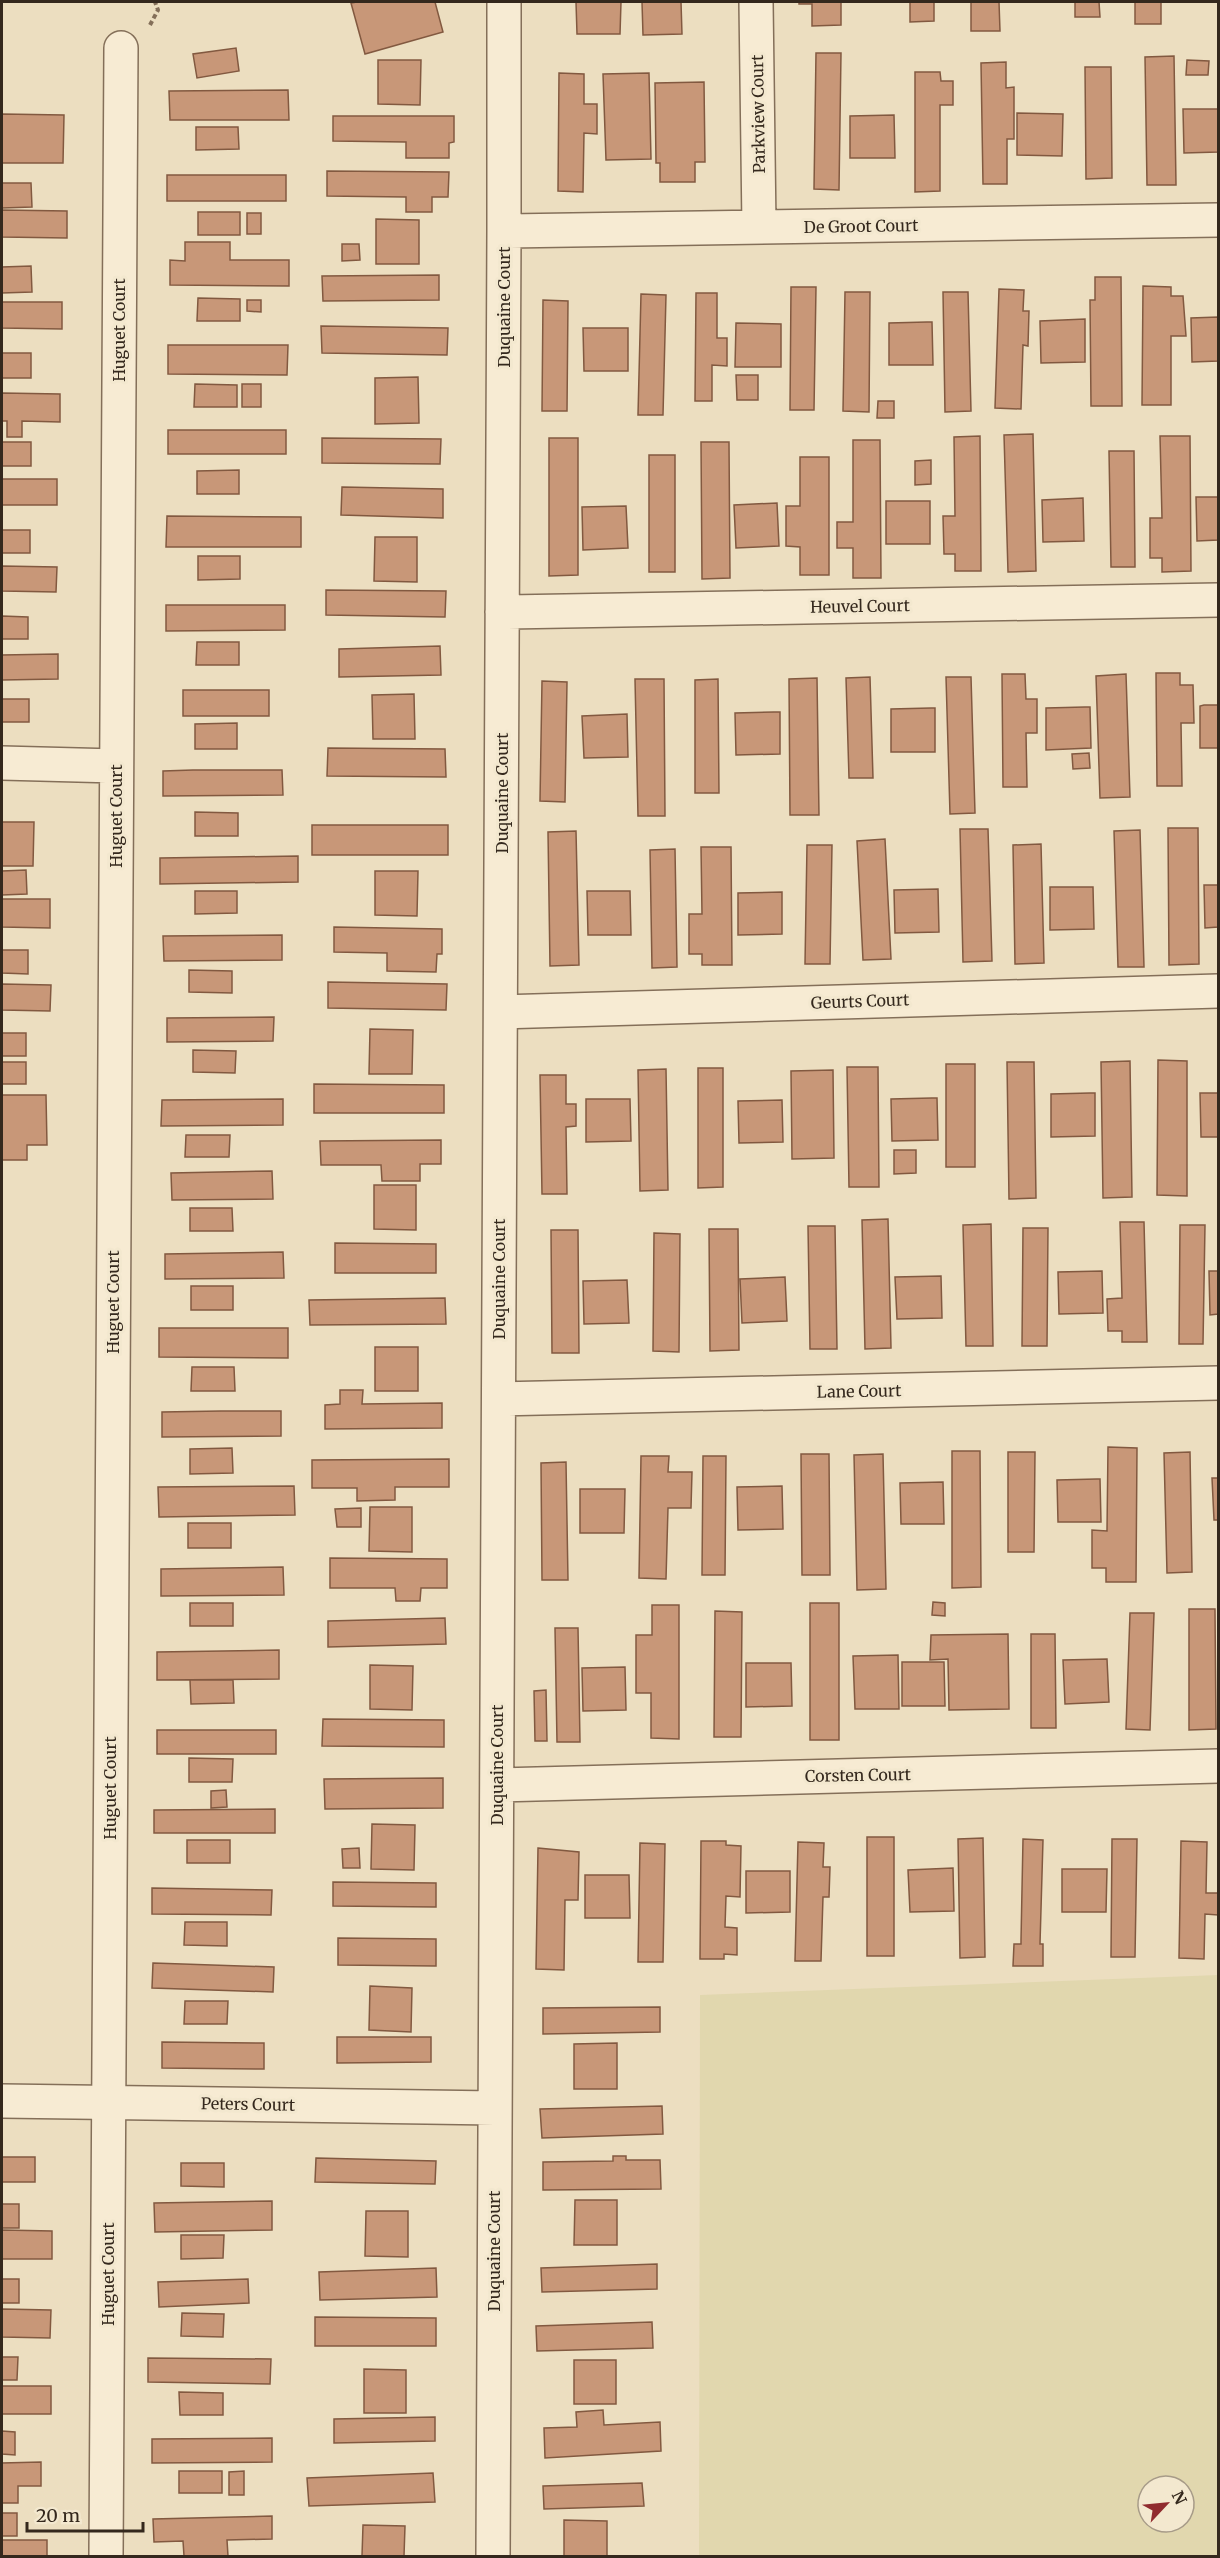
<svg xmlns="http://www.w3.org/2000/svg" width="1220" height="2558" font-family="Merriweather,serif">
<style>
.farmland{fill:#e1d7ae;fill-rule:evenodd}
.building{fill:#c89778;stroke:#825940;stroke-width:1.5}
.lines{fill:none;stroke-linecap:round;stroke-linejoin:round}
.minor-casing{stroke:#846f59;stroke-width:36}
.path{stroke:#846f59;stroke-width:4;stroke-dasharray:4.5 3;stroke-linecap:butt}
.minor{stroke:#f7ebd3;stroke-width:33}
.labels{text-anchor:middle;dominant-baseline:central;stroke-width:6;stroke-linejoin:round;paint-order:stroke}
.street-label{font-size:16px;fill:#34281d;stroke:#f3e8cf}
</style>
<rect width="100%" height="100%" fill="#ecdec0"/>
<!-- farmland -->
<path class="farmland" d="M1218,1975V2556H699L700,1995ZM1148,2486H1184V2522H1148Z"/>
<!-- building -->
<path class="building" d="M357,2H435L443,32L365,54L351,3Z
M576,2H621L620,34H577Z
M642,2H681L682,34L643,35Z
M799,2H841V25L812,26V4H799Z
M910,2H934V21L910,22Z
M971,2H999L1000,31H971Z
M1075,2H1099L1100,17H1075Z
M1135,2H1161V24H1135Z
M236,48L239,71L197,78L193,54Z
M816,53H841L839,190L814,189Z
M1174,56L1176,185H1147L1145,57Z
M378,60H421L420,105L378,104Z
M1187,60L1209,61L1208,75H1186Z
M1006,62V88L1014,87V139H1007V184H983L981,63Z
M1085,67H1111L1112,178L1086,179Z
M915,72H940L941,81H953V105H940V191L915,192Z
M559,73L584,74V104H597V134L584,133L583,192L558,191Z
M649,73L651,159L606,160L603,74Z
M704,82L705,162H695V182H660V163H656L655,83Z
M288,90L289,120H170L169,91Z
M1183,109H1218V152L1184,153Z
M1017,113L1063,114L1062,156L1017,155Z
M2,114L64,115L63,163H2Z
M894,115L895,158H850V116Z
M333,116H454V142L449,143V158H406V142L333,141Z
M196,127H238L239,149L196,150Z
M327,171L449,172L448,197H432V212H406V197L327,196Z
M167,175H286V201H167Z
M2,183H31L32,207L2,208Z
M2,210L67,211V238L2,237Z
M198,212H240V235H198Z
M247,213H261V234H247Z
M376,219L419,220V264H376Z
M185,242H230V260H289V286L170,285V260L185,261Z
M342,244H359L360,260L342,261Z
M31,266L32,292L2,293V267Z
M439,275V300L323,301L322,276Z
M1095,277H1121L1122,406H1091L1090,300H1095Z
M1143,286L1171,287V296H1183L1186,336H1171V405H1142Z
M791,287H816L814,410H790Z
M999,289L1024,290L1023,311H1029L1028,346L1023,345L1021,409L995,408Z
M845,292H870L869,412L843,411Z
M943,292H968L971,411L945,412Z
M696,293H717V338H727V366L712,365V401H695Z
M641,294L666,295L663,415H638Z
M198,298L240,299V321H197Z
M247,300H261V312L247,311Z
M543,300L568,301L567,411H542Z
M2,302H62V329L2,328Z
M1218,317V361L1192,362L1191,318Z
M1085,319V362L1041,363L1040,321Z
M927,322H932L933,365H889V323Z
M736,323L781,324V367H735Z
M321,326L448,328L447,355L322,353Z
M583,328H628V371H584Z
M168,345H288L287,375L168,374Z
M2,353H31V378H2Z
M736,375H758V400H737Z
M418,377L419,423L375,424V378Z
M195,384L237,385V407H194Z
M242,384H261V407H242Z
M2,393L60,394V422L22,421V437H7V421H2Z
M878,401H894V418H877Z
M168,430H286V454H168Z
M1033,434L1036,571L1008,572L1004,435Z
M980,436L981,571H955V554H944L943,516H955L954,437Z
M1160,436H1190L1191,571L1162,572V558H1150V518H1162Z
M322,438L441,439L440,464L322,463Z
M549,438H578V575L549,576Z
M853,440H880L881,578H853V548H837V522H853Z
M2,442H31V466H2Z
M701,442H729L730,578L702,579Z
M1109,451H1134L1135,567H1111Z
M649,455H675V572H649Z
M800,457H829V575H800V547L786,546V506H800Z
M931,460V484L915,485V461Z
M239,470V494H197V471Z
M2,479H57V505H2Z
M342,487L443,489V518L341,515Z
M1196,497H1218V540L1197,541Z
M1083,498L1084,541L1043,542L1042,500Z
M886,501H930V544H886Z
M777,503L779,546L736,548L734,505Z
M626,506L628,548L583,550L582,507Z
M167,516L301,517V547H166Z
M2,530H30V553H2Z
M375,537H417V582L374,581Z
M198,556H240V579L198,580Z
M2,566L57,567L56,592L2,591Z
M326,590L446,591L445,617L326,615Z
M166,605H285V630L166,631Z
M2,616L28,617V639H2Z
M197,642H239V665H196Z
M440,646L441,675L339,677V649Z
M58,654V679L2,680V655Z
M1156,673H1180V685H1193L1194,723H1181L1182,786H1157Z
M1002,674H1025L1026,699H1037V733H1026L1027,787H1003Z
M1126,674L1130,797L1100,798L1096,676Z
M870,677L873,778H849L846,678Z
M946,677H971L975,813L950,814Z
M817,678L819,815H790L789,679Z
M635,679H664L665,816H638Z
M718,679L719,793H695V680Z
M542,681L567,682L565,802L540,801Z
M183,690H269V716H183Z
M414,694L415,739H373L372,695Z
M2,699H29V722H2Z
M1204,705H1218V748H1200V706Z
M1085,707H1090L1091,748L1046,750V708Z
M931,708H935V752H891V709Z
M774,712H780V754L736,755L735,713Z
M627,714L628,757L584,758L582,716Z
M237,723V749H195V724Z
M328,748L445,749L446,777L327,776Z
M1089,753L1090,768L1073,769L1072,754Z
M193,770H282L283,795L163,796V771Z
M195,812L238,813V836H195Z
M2,822H34L33,866H2Z
M312,825H448V855H312Z
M1168,828H1198L1199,964L1169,965Z
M960,829H988L992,961L963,962Z
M1140,830L1144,967H1118L1114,831Z
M576,831L579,965L550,966L548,832Z
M885,839L891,959L863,960L857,841Z
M1041,844L1044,963L1015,964L1013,845Z
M807,845H832L830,964H805Z
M701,847H731L732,965H702V954H689V914H702Z
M675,849L677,967L652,968L650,850Z
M298,856V882L160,884V858Z
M26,870L27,894L2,895V871Z
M375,871H418L417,916L375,915Z
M1204,885H1218V927L1205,928Z
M1050,887H1093L1094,929L1050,930Z
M938,889L939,932L895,933L894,890Z
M195,891H237V913L195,914Z
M587,891H630L631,935H588Z
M782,892V934L738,935V893Z
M2,899H50V928L2,927Z
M334,927L442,929V954H437L436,972L387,971V953L334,952Z
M282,935V960L164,961L163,936Z
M2,950H28V974L2,973Z
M189,970L232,971V993L189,992Z
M328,982L447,984L446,1010L328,1008Z
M2,984L51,985L50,1011L2,1010Z
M274,1017L273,1041L167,1042V1018Z
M370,1029L413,1030L412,1074H369Z
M2,1033H26V1056H2Z
M193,1050L236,1051L235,1073L193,1072Z
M1158,1060L1187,1061V1196L1157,1195Z
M1130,1061L1132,1197L1103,1198L1101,1062Z
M2,1062H26V1084H2Z
M1007,1062H1034L1036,1198L1009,1199Z
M946,1064H975V1167H946Z
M847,1067H878L879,1187H849Z
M698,1068H723V1187L698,1188Z
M666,1069L668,1190L640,1191L638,1070Z
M833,1070L834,1158L792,1159L791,1071Z
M540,1075H566V1104H576V1126L566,1127L567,1194H542Z
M314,1084L444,1085V1113H314Z
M1090,1093H1095V1136L1051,1137V1094Z
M1200,1093H1218V1137H1201Z
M2,1095H46L47,1145H27V1160H2Z
M932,1098H937L938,1140L892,1141L891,1099Z
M283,1099V1125L161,1126L162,1100Z
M586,1099H630L631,1141L586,1142Z
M782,1100L783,1142L739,1143L738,1101Z
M186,1135H230L229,1157H185Z
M441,1140V1164H420V1181H382L381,1165H321L320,1141Z
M894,1150H916V1173L894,1174Z
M272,1171L273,1199L172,1200L171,1173Z
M374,1185H416V1230L374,1229Z
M190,1208H232L233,1231H190Z
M888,1219L891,1348L865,1349L862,1220Z
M1120,1222H1144L1147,1342H1122V1331H1108L1107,1299L1122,1298Z
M991,1224L993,1346H966L963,1225Z
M1180,1225H1205L1203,1344H1179Z
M808,1226H835L837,1349H810Z
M1023,1228H1048L1047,1346H1022Z
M709,1229H738L739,1350L710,1351Z
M551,1230H578L579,1353H552Z
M654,1233L680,1234L679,1352L653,1351Z
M335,1243L436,1244V1273H335Z
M283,1252L284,1278L165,1279V1254Z
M1102,1271L1103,1313L1059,1314L1058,1272Z
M1209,1271H1218V1314L1210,1315Z
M941,1276L942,1318L897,1319L895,1277Z
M785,1277L787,1321L742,1323L740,1279Z
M627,1280L629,1323L584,1324L583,1281Z
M191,1286H233V1310H191Z
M445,1298L446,1324L310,1325L309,1300Z
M159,1328H288V1358L159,1357Z
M375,1347H418V1391H375Z
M192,1367H234L235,1391H191Z
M340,1390H363L362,1404L442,1403V1428L325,1429V1405L340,1404Z
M221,1411H281V1436L162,1437V1412Z
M1108,1447L1137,1448L1136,1582H1106V1568H1092V1530L1107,1531Z
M232,1448L233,1473L190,1474V1449Z
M952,1451H980L981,1587L952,1588Z
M1008,1452H1035L1034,1552H1008Z
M1190,1452L1192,1572L1167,1573L1164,1453Z
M801,1454H829L830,1575H802Z
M883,1454L886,1589L857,1590L854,1455Z
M641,1456H669L668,1472H692L691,1508H668L666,1579L639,1578Z
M703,1456H726L725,1575H702Z
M449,1459V1487H395V1500L357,1501V1488H312V1460Z
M566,1462L568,1580H542L541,1463Z
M1212,1478H1218V1520H1214Z
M1097,1479H1100L1101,1522H1058L1057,1480Z
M943,1482L944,1524H901L900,1483Z
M294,1486L295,1515L159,1517L158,1487Z
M782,1486L783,1529L738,1530L737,1487Z
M580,1489H625L624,1533H580Z
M370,1507H412V1552L369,1551Z
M361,1508V1527H337L335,1509Z
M188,1523H231V1548H188Z
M330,1558L447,1559V1588H421L420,1601H396L395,1588H330Z
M283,1567L284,1595L161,1596V1569Z
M933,1602L945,1603V1616L932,1615Z
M190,1603H233V1626H190Z
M810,1603H839V1740H810Z
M652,1605H679V1739L651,1738V1693H636V1635H652Z
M1189,1609H1215L1216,1729L1189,1730Z
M715,1611L742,1612L741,1737H714Z
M1130,1613H1154L1150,1730L1126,1729Z
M445,1618L446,1644L328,1647V1621Z
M555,1628H578L580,1742H557Z
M1008,1634L1009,1709L949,1710L948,1659L930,1660L931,1635Z
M1031,1634H1055L1056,1728H1031Z
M279,1650V1679L157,1680V1652Z
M898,1655L899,1709H855L853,1656Z
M1107,1659L1109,1702L1065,1704L1063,1660Z
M902,1662H944L945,1706H902Z
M746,1663H791L792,1706L746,1707Z
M370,1665L413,1666L412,1710L370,1709Z
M625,1667L626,1710L583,1711L582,1668Z
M190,1680H233L234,1703L191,1704Z
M546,1690L547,1741H535L534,1691Z
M323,1719L444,1720V1747L322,1746Z
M157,1730H276V1754H157Z
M189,1758L233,1759L232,1782H189Z
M443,1778V1808L325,1809L324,1779Z
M226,1790L227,1807L211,1808V1791Z
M275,1809V1833H154V1810Z
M372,1824L415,1825L414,1870L371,1869Z
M867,1837H894V1956H867Z
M983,1838L985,1957L960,1958L958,1839Z
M1023,1839L1043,1840L1040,1944H1043V1966H1013L1014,1944H1021V1940Z
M1112,1839H1137L1135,1957H1111Z
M187,1840H230V1863H187Z
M701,1841H726V1845L741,1846L740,1897L726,1896L725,1927L737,1928V1955L724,1954V1959H700Z
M1181,1841L1207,1842L1206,1893H1218V1915L1205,1914L1204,1959L1179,1958Z
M798,1842L824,1843L823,1867H830L829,1897H823L821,1961H795Z
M640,1843L665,1844L663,1962H638Z
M359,1848L360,1868H343L342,1849Z
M538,1848L579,1852L578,1900H565L564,1970L536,1969Z
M953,1868L954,1911L910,1912L908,1870Z
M1062,1869H1107L1106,1912H1062Z
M746,1871H790V1912L746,1913Z
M585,1875H629L630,1918H585Z
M333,1882L436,1883V1907L333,1906Z
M152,1888L272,1890L271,1915L152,1914Z
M185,1922H227V1946L184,1945Z
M338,1938L436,1939V1966L338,1965Z
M153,1963L274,1967L273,1992L152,1988Z
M370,1986L412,1988L411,2032L369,2030Z
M185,2001H228L227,2024H184Z
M660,2007V2032L543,2034V2008Z
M337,2037H431V2062L337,2063Z
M162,2042L264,2043V2069L162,2068Z
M617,2043V2089H574V2044Z
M662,2106L663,2134L542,2138L540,2109Z
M613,2156H626V2160H660L661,2189L543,2190V2162L613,2161Z
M2,2157H35V2182H2Z
M316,2158L436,2161L435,2184L315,2182Z
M181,2163H224V2187L181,2186Z
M575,2200H617V2245H574Z
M272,2201V2230L155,2232L154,2203Z
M2,2204H19V2228H2Z
M366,2211H408V2257L365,2256Z
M2,2230L52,2231V2259H2Z
M181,2235H224L223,2258L181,2259Z
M657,2264V2289L542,2292L541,2268Z
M436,2268L437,2297L320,2300L319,2272Z
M2,2279H19V2303H2Z
M248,2279L249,2303L159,2307L158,2282Z
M2,2309L51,2310L50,2338L2,2337Z
M182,2313L224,2314L223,2337L181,2336Z
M315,2317L436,2318V2346H315Z
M652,2322L653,2348L537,2351L536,2326Z
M2,2357H18L17,2380H2Z
M148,2358L271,2359L270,2384L148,2382Z
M574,2360H616V2404H574Z
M364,2369L406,2370V2413H364Z
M2,2386H51V2414H2Z
M179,2392L223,2393V2415H180Z
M603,2410L604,2425L660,2422L661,2451L545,2458L544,2428L577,2427L576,2412Z
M435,2417V2441L334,2443V2419Z
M2,2431L15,2432V2455L2,2454Z
M272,2438V2462L152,2463V2439Z
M41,2462V2486H18V2503H2V2463Z
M179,2471H222V2493H179Z
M244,2471V2495H229V2472Z
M433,2473L435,2502L309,2506L307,2478Z
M642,2483L644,2506L544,2509L543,2486Z
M2,2513H17V2536H2Z
M272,2516V2539L227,2540L228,2556H184L183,2541L154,2542L153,2519Z
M564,2520L607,2521V2556H564Z
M363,2525L405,2526L404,2556H362Z
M2,2540H47V2556H2Z"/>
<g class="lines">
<defs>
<path id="minor" d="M756,2L759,227
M504,231L1218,220
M502,612L1218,600
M2,763L116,766
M501,1012L1218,991
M499,1399L1218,1383
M497,1785L1218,1766
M2,2101L495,2108
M106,2556L121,48
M493,2556L504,231V2"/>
</defs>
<!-- minor casing -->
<use href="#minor" class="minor-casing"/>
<!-- path -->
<path class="path" d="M150,25L158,10L155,2"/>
<!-- minor -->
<use href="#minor" class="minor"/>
</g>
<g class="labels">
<!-- street labels -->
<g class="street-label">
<text transform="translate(758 114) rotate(-91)">Parkview Court</text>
<text transform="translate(861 226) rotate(-1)">De Groot Court</text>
<text transform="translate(504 307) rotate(-90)">Duquaine Court</text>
<text transform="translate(119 330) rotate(-90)">Huguet Court</text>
<text transform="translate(860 606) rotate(-1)">Heuvel Court</text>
<text transform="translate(502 793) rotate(-90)">Duquaine Court</text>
<text transform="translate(116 816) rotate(-90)">Huguet Court</text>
<text transform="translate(860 1001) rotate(-2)">Geurts Court</text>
<text transform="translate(499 1279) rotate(-90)">Duquaine Court</text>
<text transform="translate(113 1302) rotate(-90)">Huguet Court</text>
<text transform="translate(859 1391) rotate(-1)">Lane Court</text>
<text transform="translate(497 1765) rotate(-90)">Duquaine Court</text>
<text transform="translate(858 1775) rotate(-1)">Corsten Court</text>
<text transform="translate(110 1788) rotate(-90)">Huguet Court</text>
<text transform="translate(248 2104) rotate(1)">Peters Court</text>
<text transform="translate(494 2251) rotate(-90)">Duquaine Court</text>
<text transform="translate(108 2274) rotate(-90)">Huguet Court</text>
</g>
</g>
<!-- border -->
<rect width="1220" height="2558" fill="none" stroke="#34281d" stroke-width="6"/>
<!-- north arrow -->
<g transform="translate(1166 2504) rotate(64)"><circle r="28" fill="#f3e8cf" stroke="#a79b88" stroke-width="1.5"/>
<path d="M0-4.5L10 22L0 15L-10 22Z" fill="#902c2f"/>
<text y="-9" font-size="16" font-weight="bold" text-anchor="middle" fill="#34281d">N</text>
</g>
<!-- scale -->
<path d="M27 2522v9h116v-9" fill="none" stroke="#34281d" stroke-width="3"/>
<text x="36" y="2522" font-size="18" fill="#34281d" stroke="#f3e8cf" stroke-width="4.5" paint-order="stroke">20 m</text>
</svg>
